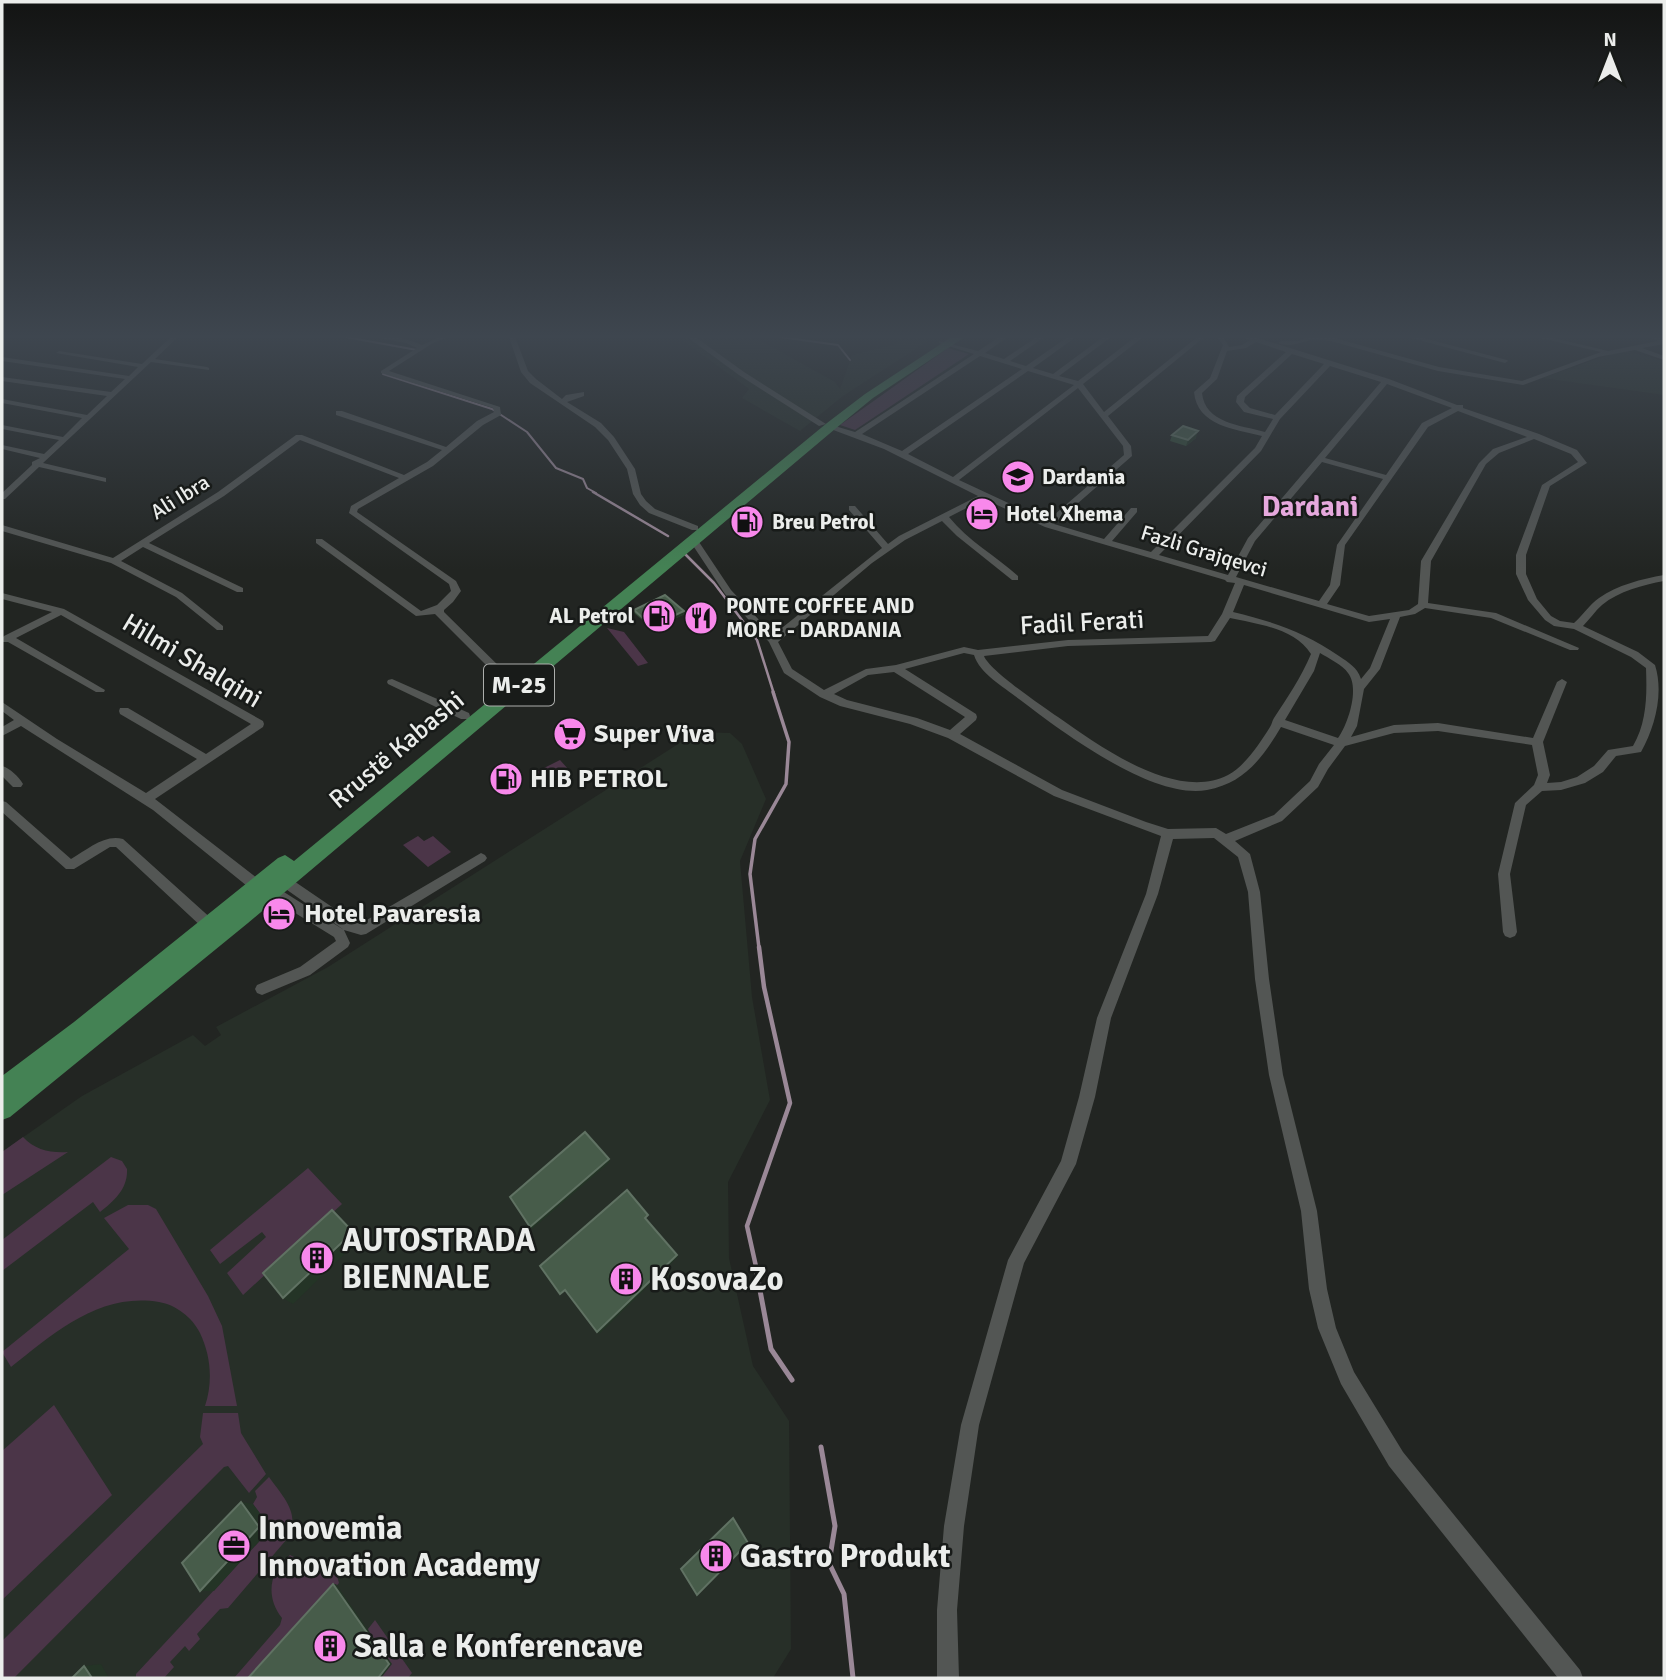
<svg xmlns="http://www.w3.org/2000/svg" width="1666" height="1680" font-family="Signika,sans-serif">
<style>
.built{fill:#272f28}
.green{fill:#4b3548}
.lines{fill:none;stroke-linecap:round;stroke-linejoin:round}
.stream-far4{stroke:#9a8897;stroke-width:2}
.stream-far3{stroke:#9a8897;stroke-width:2.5}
.stream-far2{stroke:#9a8897;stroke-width:3.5}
.stream-far1{stroke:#9a8897;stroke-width:4.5}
.stream{stroke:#9a8897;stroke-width:5}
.minor{fill:#535654;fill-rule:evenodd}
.primary{fill:#448254;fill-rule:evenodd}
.wall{fill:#334a37}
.shaded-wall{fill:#243426}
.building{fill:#475c4a;stroke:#607263;stroke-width:2}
.labels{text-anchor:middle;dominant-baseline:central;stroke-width:5;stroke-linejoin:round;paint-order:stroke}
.far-poi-label{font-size:21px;font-weight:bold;fill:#ebedeb;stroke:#181b19;text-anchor:start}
.far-street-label{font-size:21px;fill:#ebedeb;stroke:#181b19}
.shield{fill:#181b19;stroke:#acaeac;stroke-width:2}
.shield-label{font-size:24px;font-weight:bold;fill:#ebedeb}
.street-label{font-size:26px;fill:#ebedeb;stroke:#181b19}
.poi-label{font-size:26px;font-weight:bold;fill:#ebedeb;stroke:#181b19;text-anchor:start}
.far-district-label{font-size:28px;font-weight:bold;fill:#e6a8dd;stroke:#181b19}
.near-poi-label{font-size:32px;font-weight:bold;fill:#ebedeb;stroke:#181b19;text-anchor:start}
</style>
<rect width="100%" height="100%" fill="#222522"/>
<!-- built -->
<path class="built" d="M674,334H749L835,382L840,389L852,355L897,344L900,334H939L843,396L800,431L742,398L749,389Z
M1623,350L1664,361V395L1542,378Z
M697,732L730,733L742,744L766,799L740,861L752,997L770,1100L728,1182L729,1258L753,1366L789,1421L791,1649L773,1678H2V1152L82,1096L193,1035L205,1046L221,1035L216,1027L328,967Z"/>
<!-- green -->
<path class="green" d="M948,348L969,354L855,430L840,425Z
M607,628L624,632L648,663L638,666Z
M560,760L569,770L565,773L570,777L551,788L536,772Z
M418,836L424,841L433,836L451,852L428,867L403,845Z
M23,1137C35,1150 50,1153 68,1152L2,1195V1152Z
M111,1157L122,1161L127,1169C128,1189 114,1201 100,1212L93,1202L2,1271V1240Z
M308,1168L342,1204L243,1295L227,1273L266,1237L262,1232L220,1264L210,1250Z
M128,1205H148L156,1209L208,1296L222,1326L237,1406H205C213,1382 211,1356 200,1333C192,1317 176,1305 159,1302C100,1292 54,1333 11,1367L2,1352L129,1249L104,1218Z
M54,1405L112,1495L2,1600V1451Z
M203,1413H238L241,1433L266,1474L249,1493L228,1466L224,1467L14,1678H2V1641L203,1444L200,1437Z
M269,1477C283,1497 302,1514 287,1539L228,1608L220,1609L197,1634L200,1639L189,1651L185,1646L170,1662L174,1667L164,1678H136V1674L271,1529L253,1504L257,1497L255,1491Z
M290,1555L296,1558L304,1569L324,1571L337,1576L339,1583L252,1678H234L280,1625L282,1618C266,1598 268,1572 290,1555Z
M375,1620L412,1673L408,1678H380L368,1629Z"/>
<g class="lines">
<!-- stream-far4 -->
<path class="stream-far4" d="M329,334L417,350
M759,334L838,345L850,360
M387,371L383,374L492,409L527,432L556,468L583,479L587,488L596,493"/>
<!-- stream-far3 -->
<path class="stream-far3" d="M593,492L668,536
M685,554L714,583L757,640L774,694"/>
<!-- stream-far2 -->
<path class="stream-far2" d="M759,948L750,874L755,839L786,784L789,742L773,692"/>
<!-- stream-far1 -->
<path class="stream-far1" d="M757,1271L747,1226L790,1103L764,987L759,947"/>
<!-- stream -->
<path class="stream" d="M756,1269L771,1349L792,1380
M821,1447L835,1526L829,1563L844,1594L853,1678"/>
<!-- minor -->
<path class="minor" d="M174,334H181L155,359L207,367L209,368V370L151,362L43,463L106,478V482L39,467L5,499H2V493L32,465V462L40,458L2,449V445L44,454L59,440L2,429V425L63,437L82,418L2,403V399L87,415L107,396L2,381V377L111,392L125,379L2,361V357L129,376L138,367L56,353L59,351L142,364Z
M358,334C380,334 402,336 422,345L447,334H457L433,343L389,371L500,407L501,415L483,425L433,466L358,509L357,512L456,581L461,591L453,602L444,610V612L512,679L513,681L512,683H504L435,614L416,616L316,543V539H322L421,611L437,605L451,591L449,584L349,513L351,506L399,478L300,440L224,496L149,543L243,588V592H237L143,547L121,561L182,593L223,626V630H217L176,597L111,563L2,531V525L113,558L218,492L296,435H302L404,475L427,462L442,450L336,415V411H342L446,447L477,421L494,412L493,408L381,373V371L417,348L406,343Z
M508,334H514L528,371L536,379L562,399L566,395L584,392V396L567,402L601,423L614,437L635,469L641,494L646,501L655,509L698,526V530H692L649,513L640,505L633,494L627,469L608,440L595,427L530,383L521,372Z
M683,334L694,336L744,372L826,424L819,426L739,375Z
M1004,334H1012L985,353L1004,359L1041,334H1049L1010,361L1026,366L1072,334H1080L1033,368L1053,374L1107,334H1115L1059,376L1078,381L1139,334H1147L1083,384L1104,412L1201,334H1208L1108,416L1131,446L1132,456L1054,524L1104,539L1131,508H1137V512L1112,541L1151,552L1255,448L1262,436C1235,429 1197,426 1194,392L1210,378L1223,345L1215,334H1222L1229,347L1242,345L1250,340L1234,334H1245L1389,379L1457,405H1463V408L1539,434L1577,450L1587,463L1550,486L1526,555V574L1537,599L1551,616L1560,621L1574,623C1583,615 1589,605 1599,598C1617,585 1642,579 1664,575V581C1643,585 1619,591 1602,605C1595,611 1590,619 1583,626L1638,652L1655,665C1664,693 1655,727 1641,752L1616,756L1603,772L1585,783L1561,790L1542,791L1526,805L1510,874L1517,932L1515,936L1510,938L1505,936L1503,932L1498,874L1515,803L1534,785L1538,775L1532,745L1438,731L1394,733L1345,746L1328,769L1318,787L1282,821L1235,841L1250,854L1260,892L1269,979L1283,1075L1317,1211L1327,1289L1336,1328L1354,1372L1403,1452L1580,1670L1583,1678H1558L1389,1466L1341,1384L1318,1328L1309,1289L1301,1211L1269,1075L1255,979L1248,892L1238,857L1214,838L1173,839L1158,894L1111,1018L1095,1097L1076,1164L1024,1263L979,1425L964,1526L957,1610L959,1678H937V1610L944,1526L961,1425L1008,1260L1061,1161L1079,1097L1097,1018L1146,894L1161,836L1054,796L948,738L910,724L840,706L820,697L784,673L769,642L725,594L690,541L697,539L731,590L773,635L882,548L849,510V506H855L888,544L899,536L978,496L884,449L828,428V424L855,432L974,354L939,343V341L978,351ZM1256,342L1286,352L1237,396L1236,402L1244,412L1273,419L1265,432C1240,425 1205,423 1202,393L1217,379L1227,351L1246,348ZM1292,354L1324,364L1275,415L1250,408L1244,402L1245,397ZM980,356L1022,369L902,451L862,434ZM1330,366L1381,382L1248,538L1228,575L1159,555L1261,451L1280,419ZM1028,371L1074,385L953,477L908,454ZM1387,384L1452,408L1422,423L1386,475L1325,458ZM1078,388L1123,446L1124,455L1047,521L959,480ZM1458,411L1527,437L1493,449L1479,463L1421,561L1418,604L1409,610L1369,616L1327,604L1340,585L1345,545L1428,427ZM1534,439L1571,454L1578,462L1542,485L1516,555V574L1528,600L1545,620L1554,626L1574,629L1631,657L1646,668C1647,695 1647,722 1633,746L1608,750L1594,766L1577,777L1561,782L1547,783L1550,775L1543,742L1567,682L1562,679L1557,682L1533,738L1438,723L1394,725L1351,737L1357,726L1364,689L1380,669L1400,617L1415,614L1425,608L1491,618L1570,650H1578L1579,648L1496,613L1428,603L1431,561L1486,464L1499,453ZM1322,462L1383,479L1337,545L1330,585L1319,601L1236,577L1255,541ZM984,499L1045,527L1225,580L1227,582L1235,583L1222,614L1208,636L1068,640L978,650L964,647L896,665L866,669L824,690L792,669L778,642L872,563L905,540L942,521L957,536L1012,580H1018V576C996,556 968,541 949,517ZM1244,585L1369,622L1390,619L1370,668L1361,679C1357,667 1349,663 1339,656C1304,632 1274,622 1233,612ZM1230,618C1257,624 1295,628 1311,654C1301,678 1287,698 1274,718C1272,721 1272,724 1270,727C1260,743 1245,766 1228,775C1176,802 1099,746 1058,717C1042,706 989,670 984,656L1068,646L1211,642L1215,641ZM964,653L974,655C980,674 1004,687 1019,699C1061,731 1152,800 1207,790C1245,783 1263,757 1281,727L1334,745L1319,764L1310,781L1274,815L1226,834L1216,828L1168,829L1146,822L1062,790L960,734L976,720L977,717L976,714L905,669ZM1320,653C1328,658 1343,665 1348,673C1360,688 1348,724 1338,738L1285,720L1314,671ZM894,672L965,717L950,730L917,718L847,700L834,694L868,675Z
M1408,334L1507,360L1508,361L1505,363L1400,335Z
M1523,334H1537L1608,351L1658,341L1640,334H1650L1664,339V344L1642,348L1664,356V360L1635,350L1598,357L1523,385L1438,371L1331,341C1325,341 1318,339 1312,340C1299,342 1292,348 1278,343L1281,341H1298L1312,336L1331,337L1439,367L1522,381L1601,352Z
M2,593L64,609L263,721L264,724L263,727L155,799L262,882L263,886L262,890H252L153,810L21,726L2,736V727L14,720L2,711V702L57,739L146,793L197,759L120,714L119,711L120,708H128L206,754L251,724L61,615L16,638L105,690L104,692H96L8,642H2V638L4,636L52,612L2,599Z
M392,679L469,713L470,716L469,719H461L388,684L387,682L388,680Z
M2,766C10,768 19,777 23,784L21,787H13L2,776Z
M2,801L6,802L71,859C87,850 104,834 123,839L214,921L216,925L214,929L209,930L204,929L116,847H110L74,869H66L2,812Z
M481,853L485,855L487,858L485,861L366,934L361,935L344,930L350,943L348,947L310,975L262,995L257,993L255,989L257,985L300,967L336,941L334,937L266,895L265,891L266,887H276L344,930L280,885L278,881L280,877H288L354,922L360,924Z"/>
<!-- primary -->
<path class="primary" d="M956,334H969L873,398L835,429L248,923L10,1117L2,1120V1076L74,1022L278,858L285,855L294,861L827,423L865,394Z"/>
</g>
<!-- wall -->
<path class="wall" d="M1172,435L1196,438L1186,446L1170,441Z
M634,610L684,611L685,614L653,629L634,613Z"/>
<!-- shaded-wall -->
<path class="shaded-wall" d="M1198,431L1196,438L1186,446L1188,440Z
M684,611L685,614L653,629L652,626Z
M609,1159L610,1162L532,1229L530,1227Z
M332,1210L340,1217L361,1238L293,1304L283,1298Z
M677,1255L678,1257L599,1334L597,1332Z
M241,1502L253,1504L271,1528L214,1591H200Z
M733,1518L749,1543L697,1595Z
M333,1584H336L392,1664L381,1678H378Z
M101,1664L109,1678H92L84,1666Z"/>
<!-- building -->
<path class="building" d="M1183,426L1198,431L1188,440L1172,435Z
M665,595L684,611L652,626L634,610Z
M585,1132L609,1159L530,1227L510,1197Z
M627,1190L648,1215L645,1218L677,1255L597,1332L565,1290L560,1294L540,1266Z
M332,1210L353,1232L283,1298L263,1273Z
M241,1502L259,1527L200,1591L182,1563Z
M733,1518L748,1543L697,1595L681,1569Z
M333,1584L389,1664L378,1678H248Z
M84,1666L92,1678H72Z"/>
<!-- sky -->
<linearGradient id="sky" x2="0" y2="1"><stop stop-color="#131413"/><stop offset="0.59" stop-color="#3e464f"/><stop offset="1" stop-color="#3e464f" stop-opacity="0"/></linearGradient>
<rect width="1666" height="570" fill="url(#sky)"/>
<!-- icons -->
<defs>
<symbol id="school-disc" viewBox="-11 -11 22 22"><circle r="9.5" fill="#f888eb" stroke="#181b19"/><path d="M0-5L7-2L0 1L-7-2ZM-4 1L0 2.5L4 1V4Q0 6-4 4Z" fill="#111"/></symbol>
<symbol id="hotel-disc" viewBox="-11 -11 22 22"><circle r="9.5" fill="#f888eb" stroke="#181b19"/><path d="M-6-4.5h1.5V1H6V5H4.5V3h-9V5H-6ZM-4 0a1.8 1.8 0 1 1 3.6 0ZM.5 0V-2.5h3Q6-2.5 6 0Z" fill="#111"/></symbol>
<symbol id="fuel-disc" viewBox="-11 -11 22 22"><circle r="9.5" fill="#f888eb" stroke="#181b19"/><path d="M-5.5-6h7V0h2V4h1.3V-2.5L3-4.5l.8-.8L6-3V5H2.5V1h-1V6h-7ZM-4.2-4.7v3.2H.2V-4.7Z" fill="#111"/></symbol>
<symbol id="restaurant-disc" viewBox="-11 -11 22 22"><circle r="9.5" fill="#f888eb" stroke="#181b19"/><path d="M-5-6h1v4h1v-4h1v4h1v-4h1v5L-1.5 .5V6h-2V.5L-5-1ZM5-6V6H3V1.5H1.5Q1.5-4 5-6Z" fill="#111"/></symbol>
<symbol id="supermarket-disc" viewBox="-11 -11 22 22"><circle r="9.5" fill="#f888eb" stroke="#181b19"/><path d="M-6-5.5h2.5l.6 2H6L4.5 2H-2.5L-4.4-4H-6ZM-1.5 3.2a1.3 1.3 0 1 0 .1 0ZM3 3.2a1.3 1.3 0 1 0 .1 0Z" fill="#111"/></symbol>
<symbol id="building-disc" viewBox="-11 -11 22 22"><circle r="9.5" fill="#f888eb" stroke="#181b19"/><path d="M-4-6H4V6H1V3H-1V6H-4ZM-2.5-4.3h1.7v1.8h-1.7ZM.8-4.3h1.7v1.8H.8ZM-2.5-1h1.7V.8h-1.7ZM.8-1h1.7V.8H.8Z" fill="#111"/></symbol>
<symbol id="office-disc" viewBox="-11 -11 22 22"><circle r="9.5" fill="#f888eb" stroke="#181b19"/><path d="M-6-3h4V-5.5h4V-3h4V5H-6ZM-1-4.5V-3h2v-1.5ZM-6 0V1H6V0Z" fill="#111"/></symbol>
</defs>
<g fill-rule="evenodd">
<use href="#school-disc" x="999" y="458" width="38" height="38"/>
<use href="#hotel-disc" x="963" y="495" width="38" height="38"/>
<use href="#fuel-disc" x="728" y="503" width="38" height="38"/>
<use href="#fuel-disc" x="640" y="597" width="38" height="38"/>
<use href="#restaurant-disc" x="682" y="599" width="38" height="38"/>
<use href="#supermarket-disc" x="551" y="715" width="38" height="38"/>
<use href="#fuel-disc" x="487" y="760" width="38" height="38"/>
<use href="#hotel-disc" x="260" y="895" width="38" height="38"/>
<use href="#building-disc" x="298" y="1239" width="38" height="38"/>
<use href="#building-disc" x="607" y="1260" width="38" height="38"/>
<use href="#office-disc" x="215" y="1527" width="38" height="38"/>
<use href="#building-disc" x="697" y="1537" width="38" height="38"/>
<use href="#building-disc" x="311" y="1627" width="38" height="38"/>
</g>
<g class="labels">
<!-- far-poi labels -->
<g class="far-poi-label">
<text x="1042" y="477">Dardania</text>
<text x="1006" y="514">Hotel Xhema</text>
<text x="772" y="522">Breu Petrol</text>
<text x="726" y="606">PONTE COFFEE AND<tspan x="726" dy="24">MORE - DARDANIA</tspan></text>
<text x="634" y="616" text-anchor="end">AL Petrol</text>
</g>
<!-- far-street labels -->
<g class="far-street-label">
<text transform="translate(180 497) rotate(-32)">Ali Ibra</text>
<text transform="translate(1204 551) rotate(17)">Fazli Grajqevci</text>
</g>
<!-- shield labels -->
<rect class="shield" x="484" y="664.5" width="70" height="41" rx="5"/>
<g class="shield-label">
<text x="519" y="685">M-25</text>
</g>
<!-- street labels -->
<g class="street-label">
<text transform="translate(1082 623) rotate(-3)">Fadil Ferati</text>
<text transform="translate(192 661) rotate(31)">Hilmi Shalqini</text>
<text transform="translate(397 750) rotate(-40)">Rrustë Kabashi</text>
</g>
<!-- poi labels -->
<g class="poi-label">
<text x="594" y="734">Super Viva</text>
<text x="530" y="779">HIB PETROL</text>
<text x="304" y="914">Hotel Pavaresia</text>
</g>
<!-- far-district labels -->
<g class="far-district-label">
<text x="1310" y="507">Dardani</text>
</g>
<!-- near-poi labels -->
<g class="near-poi-label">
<text x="342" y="1240">AUTOSTRADA<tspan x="342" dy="37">BIENNALE</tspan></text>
<text x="650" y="1279">KosovaZo</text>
<text x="258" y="1528">Innovemia<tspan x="258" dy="37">Innovation Academy</tspan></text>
<text x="740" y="1556">Gastro Produkt</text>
<text x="354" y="1646">Salla e Konferencave</text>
</g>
</g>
<!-- border -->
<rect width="1666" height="1680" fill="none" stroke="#ebedeb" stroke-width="7"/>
<!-- north arrow -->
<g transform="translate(1610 56)" stroke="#181b19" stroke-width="5" paint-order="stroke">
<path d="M0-5L12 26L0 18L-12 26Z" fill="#ebedeb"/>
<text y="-10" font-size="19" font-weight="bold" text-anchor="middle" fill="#ebedeb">N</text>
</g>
</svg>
